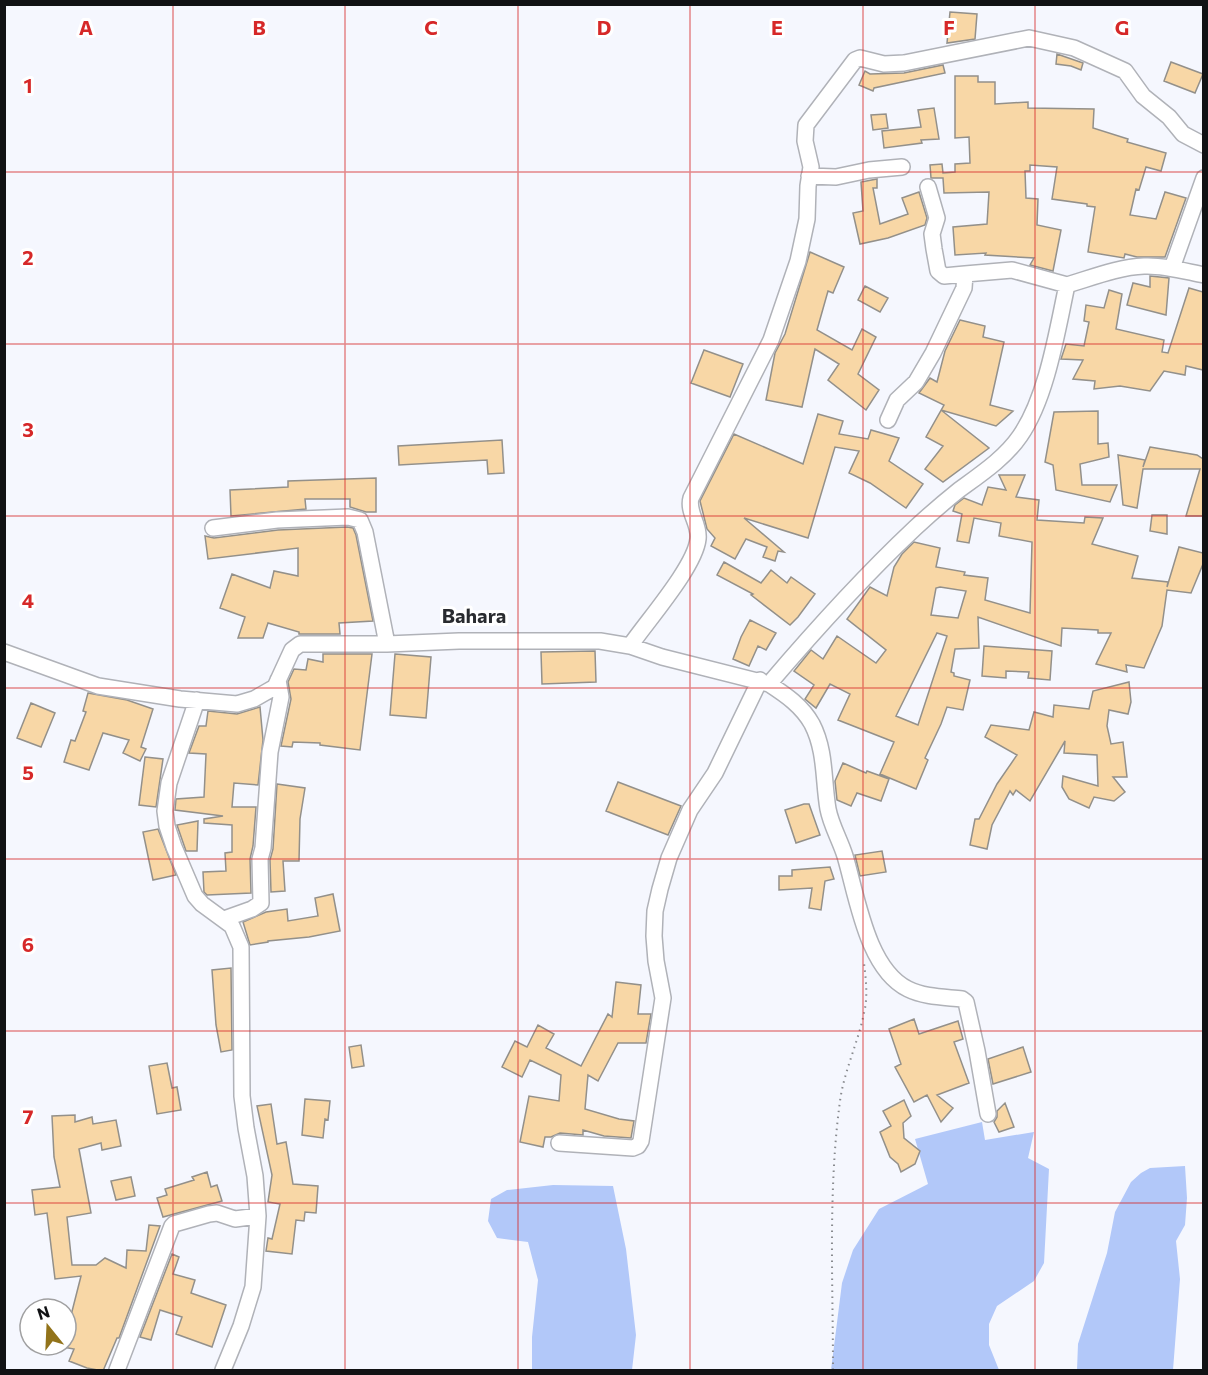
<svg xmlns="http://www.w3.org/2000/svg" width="1208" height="1375" font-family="Commissioner,sans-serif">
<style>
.forest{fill:#b2c8f9}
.building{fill:#f8d7a6;stroke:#93908a;stroke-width:1.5;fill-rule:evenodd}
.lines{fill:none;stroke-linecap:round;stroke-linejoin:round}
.minor-casing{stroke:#b0b2b8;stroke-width:18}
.path{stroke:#888a8e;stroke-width:2;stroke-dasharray:1.5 4.5;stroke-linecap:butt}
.minor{stroke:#fff;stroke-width:15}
.grid{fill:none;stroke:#d62828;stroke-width:1.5;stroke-opacity:0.55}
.labels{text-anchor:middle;stroke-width:6;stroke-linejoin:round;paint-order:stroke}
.quarter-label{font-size:20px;font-weight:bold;fill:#292b2f;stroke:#fff}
.grid-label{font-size:20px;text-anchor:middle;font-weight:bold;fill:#d62828;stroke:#fff;stroke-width:6;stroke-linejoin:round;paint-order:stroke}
</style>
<rect width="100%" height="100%" fill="#f5f7fe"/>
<path class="forest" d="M982 1122 985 1140 1034 1132 1028 1158 1049 1169 1044 1263 1034 1281 997 1306 989 1324V1345L999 1370H831L842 1283 853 1250 879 1209 928 1184 915 1139Z
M1185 1166 1187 1198 1185 1225 1176 1241 1180 1279 1173 1370H1077L1078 1344 1107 1253 1115 1212 1131 1182 1141 1173 1150 1168Z
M553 1185 613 1186 626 1249 636 1335 632 1370H532V1337L538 1280 528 1242 497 1238 488 1221 491 1199 507 1190Z"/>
<path class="building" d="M950 12 977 14 975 39 947 43Z
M1057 54 1083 63 1081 70 1071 66 1056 64Z
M1171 62 1203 74 1195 93 1164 81Z
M943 65 945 73 874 88 873 91 859 85 865 71 870 74 904 73Z
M955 76H978V82H995V104L1028 102V108L1094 109 1093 128 1128 139 1127 142 1166 153 1161 171 1146 167 1139 190 1136 189 1130 215 1156 219 1165 192 1186 198 1165 257H1137L1125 254 1124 258 1088 252 1095 207 1087 206V204L1052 199 1057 167 1030 165V171H1025L1026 198 1038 199 1037 225 1061 230 1053 271 1030 265 1034 258 985 255 986 253 955 255 953 227 987 224 989 192 944 193 943 178H931L930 165 942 164 943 173 955 172V164L970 163 969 137 955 138Z
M934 108 939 139 921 140 922 143 884 148 882 131 921 127 918 110Z
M886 114 888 128 873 130 871 115Z
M877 179V188H873L880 224 908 214 902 198 919 192 927 218 925 225 888 238 860 244 853 213 863 211 861 182Z
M810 252 844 267 833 293 828 291 817 330 852 350 862 329 876 337 858 374 879 390 866 410 828 380 839 364 815 349 802 407 766 400 775 353 785 334Z
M1150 276 1169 278 1166 315 1127 305 1133 283 1150 287Z
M865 286 888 298 880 312 858 300Z
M1189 288 1203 292V370L1186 366 1185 375 1164 371 1150 391 1120 386 1094 389 1095 381 1073 379 1083 360 1061 359 1066 344 1084 346 1089 322 1084 321 1086 305 1104 308 1109 290 1122 294 1116 329 1164 340 1162 352 1168 353Z
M960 320 985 326 983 337 1004 342 990 405 1013 411 996 426 941 410 989 448 943 482 925 469 943 446 926 437 944 405 919 393 930 378 937 382 945 351Z
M704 350 743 364 730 397 691 383Z
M1098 411V444L1108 443 1109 457 1080 464 1082 485H1117L1110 502 1056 490 1053 465 1045 462 1054 412Z
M818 414 843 421 839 434 868 439 871 430 899 438 889 461 923 484 906 508 870 483 849 473 859 451 835 447 808 538 744 518 784 552 778 551 775 561 763 557 767 547 746 539 735 559 711 546 715 538 707 529 700 501 734 434 803 464Z
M502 440 504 473 488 474 487 460 399 465 398 446Z
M1150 447 1197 455 1203 459V516H1186L1200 469H1143L1137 508 1123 505 1118 455 1145 460 1143 467Z
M999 475H1025L1016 497 1039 500 1037 520 1084 523 1085 517 1103 518 1092 544 1138 556 1132 578 1168 582 1167 587 1179 547 1203 553V564L1191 593 1167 590 1162 626 1144 668 1126 665 1127 672 1096 664 1111 633H1098V630L1062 628 1061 646 978 617 979 648 955 649 951 672 954 673V676L970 680 963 710 947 707 941 724 925 758 928 760 916 789 880 774 894 742 838 720 850 694 830 684 816 708 805 699 814 685 794 671 811 650 823 659 837 636 876 663 886 650 847 619 870 587 887 596 894 567 902 554 914 542 940 548 936 567 965 572 964 575 988 578 985 600 1030 613 1032 542 999 536 1001 523 974 518 969 543 957 541 962 514 953 511 955 505 964 498 982 505 988 487 1006 490ZM940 587 966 591 958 618 931 615 936 588ZM937 633 947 636 918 725 896 716Z
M376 478V512H366L350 507V499H305L306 509 231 516 230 490 288 487V481Z
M1152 515H1167V534L1150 531Z
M347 527 353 528 356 535 373 621 339 623 340 634H299V632L268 623 263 638H238L245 617 220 608 232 574 270 588 274 571 298 576V548L208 559 205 536 214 538 278 530Z
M724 562 761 583 771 570 787 583 791 577 815 594 798 617 790 625 751 595 753 594 717 575Z
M750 620 776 633 766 650 758 646 749 666 733 659 741 637Z
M984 646 1052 651 1050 680 1028 678 1029 672 1006 671V678L982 676Z
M595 651 596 682 542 684 541 652Z
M323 654H372L360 750 320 745V743L293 742 292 747 281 746 291 699 288 682 294 669 306 670 308 659 323 662Z
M395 654 431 657 426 718 390 715Z
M1129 682 1131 702 1128 714 1109 710 1107 726 1111 744 1123 742 1127 777H1113L1125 792 1114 801 1094 797 1089 808 1069 799 1062 787 1063 776 1098 786 1097 755 1064 753 1065 741 1030 801 1016 790 1013 795 1010 791 992 825 987 849 970 845 975 819H979L997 784 1017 755 985 737 991 725 1029 730 1034 712 1053 717 1054 705 1089 709 1093 691Z
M88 693 127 700 153 709 141 747 146 749 140 761 123 753 129 740 103 733 89 770 64 762 71 740 75 741 86 712 83 711Z
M31 703 55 713 41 747 17 738Z
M260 707 263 740 258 785 234 783 232 807H256L253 846 250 859 251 893 207 895 204 892 203 872 226 871 225 853 232 852V825L204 823V819L223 816 175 810 176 799 204 797 206 754 189 753 199 726H206L208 711 237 714Z
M145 757 163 759 156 807 139 805Z
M843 763 866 773 867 771 889 779 881 801 857 793 851 806 837 800 835 781Z
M618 782 681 806 668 835 606 811Z
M277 784 305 788 300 819 299 861H283L285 891 271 892 270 860 273 849Z
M804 804H809L820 835 796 843 785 810Z
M198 821 197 851H186L177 825Z
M158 829 176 875 153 880 143 832Z
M882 851 886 872 860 876 855 855Z
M830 867 834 879 825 881 821 910 809 908 812 888 779 890V876H792V870Z
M333 894 340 931 309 937 268 941V942L250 945 243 922 266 912 287 909 288 921 318 916 315 898Z
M231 968 232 1050 221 1052 216 1025 212 970Z
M616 982 641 985 638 1014H651L646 1043H618L598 1081 588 1075 585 1109 619 1119 634 1121 631 1138 604 1136 583 1130V1135L560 1133 551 1137H545L543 1147 520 1142 529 1096 559 1101 561 1075 530 1060 522 1077 502 1067 515 1041 527 1047 538 1025 554 1034 546 1048 581 1066 608 1014 612 1017Z
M914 1019 919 1034 958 1021 963 1039 954 1042 969 1083 937 1095 953 1108 941 1122 927 1095 914 1102 895 1067 901 1064 889 1029Z
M361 1045 364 1066 352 1068 349 1047Z
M1023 1047 1031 1072 993 1084 988 1059Z
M167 1063 172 1088 177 1087 181 1110 157 1114 149 1066Z
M305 1099 330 1101 328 1120 325 1119 323 1138 302 1135Z
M904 1100 911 1116 903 1123 904 1138 920 1151 915 1164 901 1172 898 1164 890 1157 880 1132 891 1126 883 1111Z
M1005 1103 1014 1127 999 1132 994 1122 997 1117V1111Z
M271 1104 277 1144 286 1142 293 1184 318 1186 316 1213 305 1212 304 1221 296 1220 292 1254 266 1251 268 1238 272 1239 280 1204 268 1202 272 1175 257 1106Z
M75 1115V1122L92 1117 93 1124 116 1120 121 1146 102 1150 101 1143 79 1149 91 1213 67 1217 72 1265H96L105 1258 126 1268 127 1250 146 1251 149 1225 160 1226 119 1338H117L103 1371 87 1368 69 1361 74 1349 63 1347 66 1345V1335L81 1276 55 1279 47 1213 35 1215 32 1190 60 1187 54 1157 52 1116Z
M207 1172 211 1187 217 1185 222 1201 163 1217 157 1198 167 1195 165 1189 194 1180 192 1177Z
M131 1177 135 1196 116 1200 111 1181Z
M172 1254 179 1257 173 1274 195 1280 191 1293 226 1305 212 1347 176 1334 182 1317 160 1310 151 1340 140 1337Z"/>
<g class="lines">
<g class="minor-casing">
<path id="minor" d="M809 176 836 177 869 170 902 167
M928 187 937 218 932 234 934 249 938 271 944 276 965 274
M1172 268 1204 178
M888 420 897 400 916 382 933 353 964 288 965 274 1012 270 1067 285
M213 528 277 520 348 517 360 520 365 532 387 644
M630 646C647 621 695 567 698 539 700 524 687 512 691 498L771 340 798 261 807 219 808 186 811 167 805 141 806 125 855 60 860 58 884 64 904 63 1029 38 1074 48 1125 71 1143 96 1169 117 1183 134 1204 145
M4 652 98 686 180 699 237 704 254 699 275 687 292 650 300 644H387L459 641H600L630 646 662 657 769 684C815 630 863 577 915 528 929 515 944 502 959 490 981 474 1005 458 1020 436 1047 397 1057 331 1067 285 1091 278 1118 267 1144 266 1163 265 1184 271 1204 275
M769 684C786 695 802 706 812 724 826 751 823 780 828 809 831 825 840 840 845 856 857 896 867 969 908 989 924 997 944 997 962 999L966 1002 977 1051 988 1114
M197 700 169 783 165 811 167 826 174 847 195 896 202 904 232 926 241 947 242 1096 246 1128 255 1176 258 1216 253 1287 241 1326 223 1370
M224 919 252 909 261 903 260 859 263 848 270 752 281 697 278 680
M559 1143 633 1148 638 1146 641 1141 663 998 656 961 654 936 655 911 660 889 669 858 690 810 715 773 760 680
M117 1370 172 1226 174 1224 209 1214 217 1213 235 1219 258 1216"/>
</g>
<path class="path" d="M833 1370C833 1281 828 1190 840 1101 844 1071 858 1043 864 1013 868 997 866 980 864 963"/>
<use href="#minor" class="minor"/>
</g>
<path class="grid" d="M173 4V1370M345 4V1370M518 4V1370M690 4V1370M863 4V1370M1035 4V1370M4 172H1204M4 344H1204M4 516H1204M4 688H1204M4 859H1204M4 1031H1204M4 1203H1204"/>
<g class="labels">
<g class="quarter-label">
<text x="474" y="623">Bahara</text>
</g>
</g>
<g class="grid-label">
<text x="86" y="35">A</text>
<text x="259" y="35">B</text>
<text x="431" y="35">C</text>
<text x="604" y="35">D</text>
<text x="777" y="35">E</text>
<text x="949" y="35">F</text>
<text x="1122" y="35">G</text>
<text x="28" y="93">1</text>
<text x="28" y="265">2</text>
<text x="28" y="437">3</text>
<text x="28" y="608">4</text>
<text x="28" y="780">5</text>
<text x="28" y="952">6</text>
<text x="28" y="1124">7</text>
</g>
<rect width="1208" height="1375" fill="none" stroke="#111214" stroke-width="12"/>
<g transform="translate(48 1327) rotate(342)"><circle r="28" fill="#ffffff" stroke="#a0a0a1" stroke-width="1.5"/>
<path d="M0-4.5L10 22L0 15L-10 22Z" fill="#92731a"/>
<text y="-9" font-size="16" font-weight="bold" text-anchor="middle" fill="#111214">N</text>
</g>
</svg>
